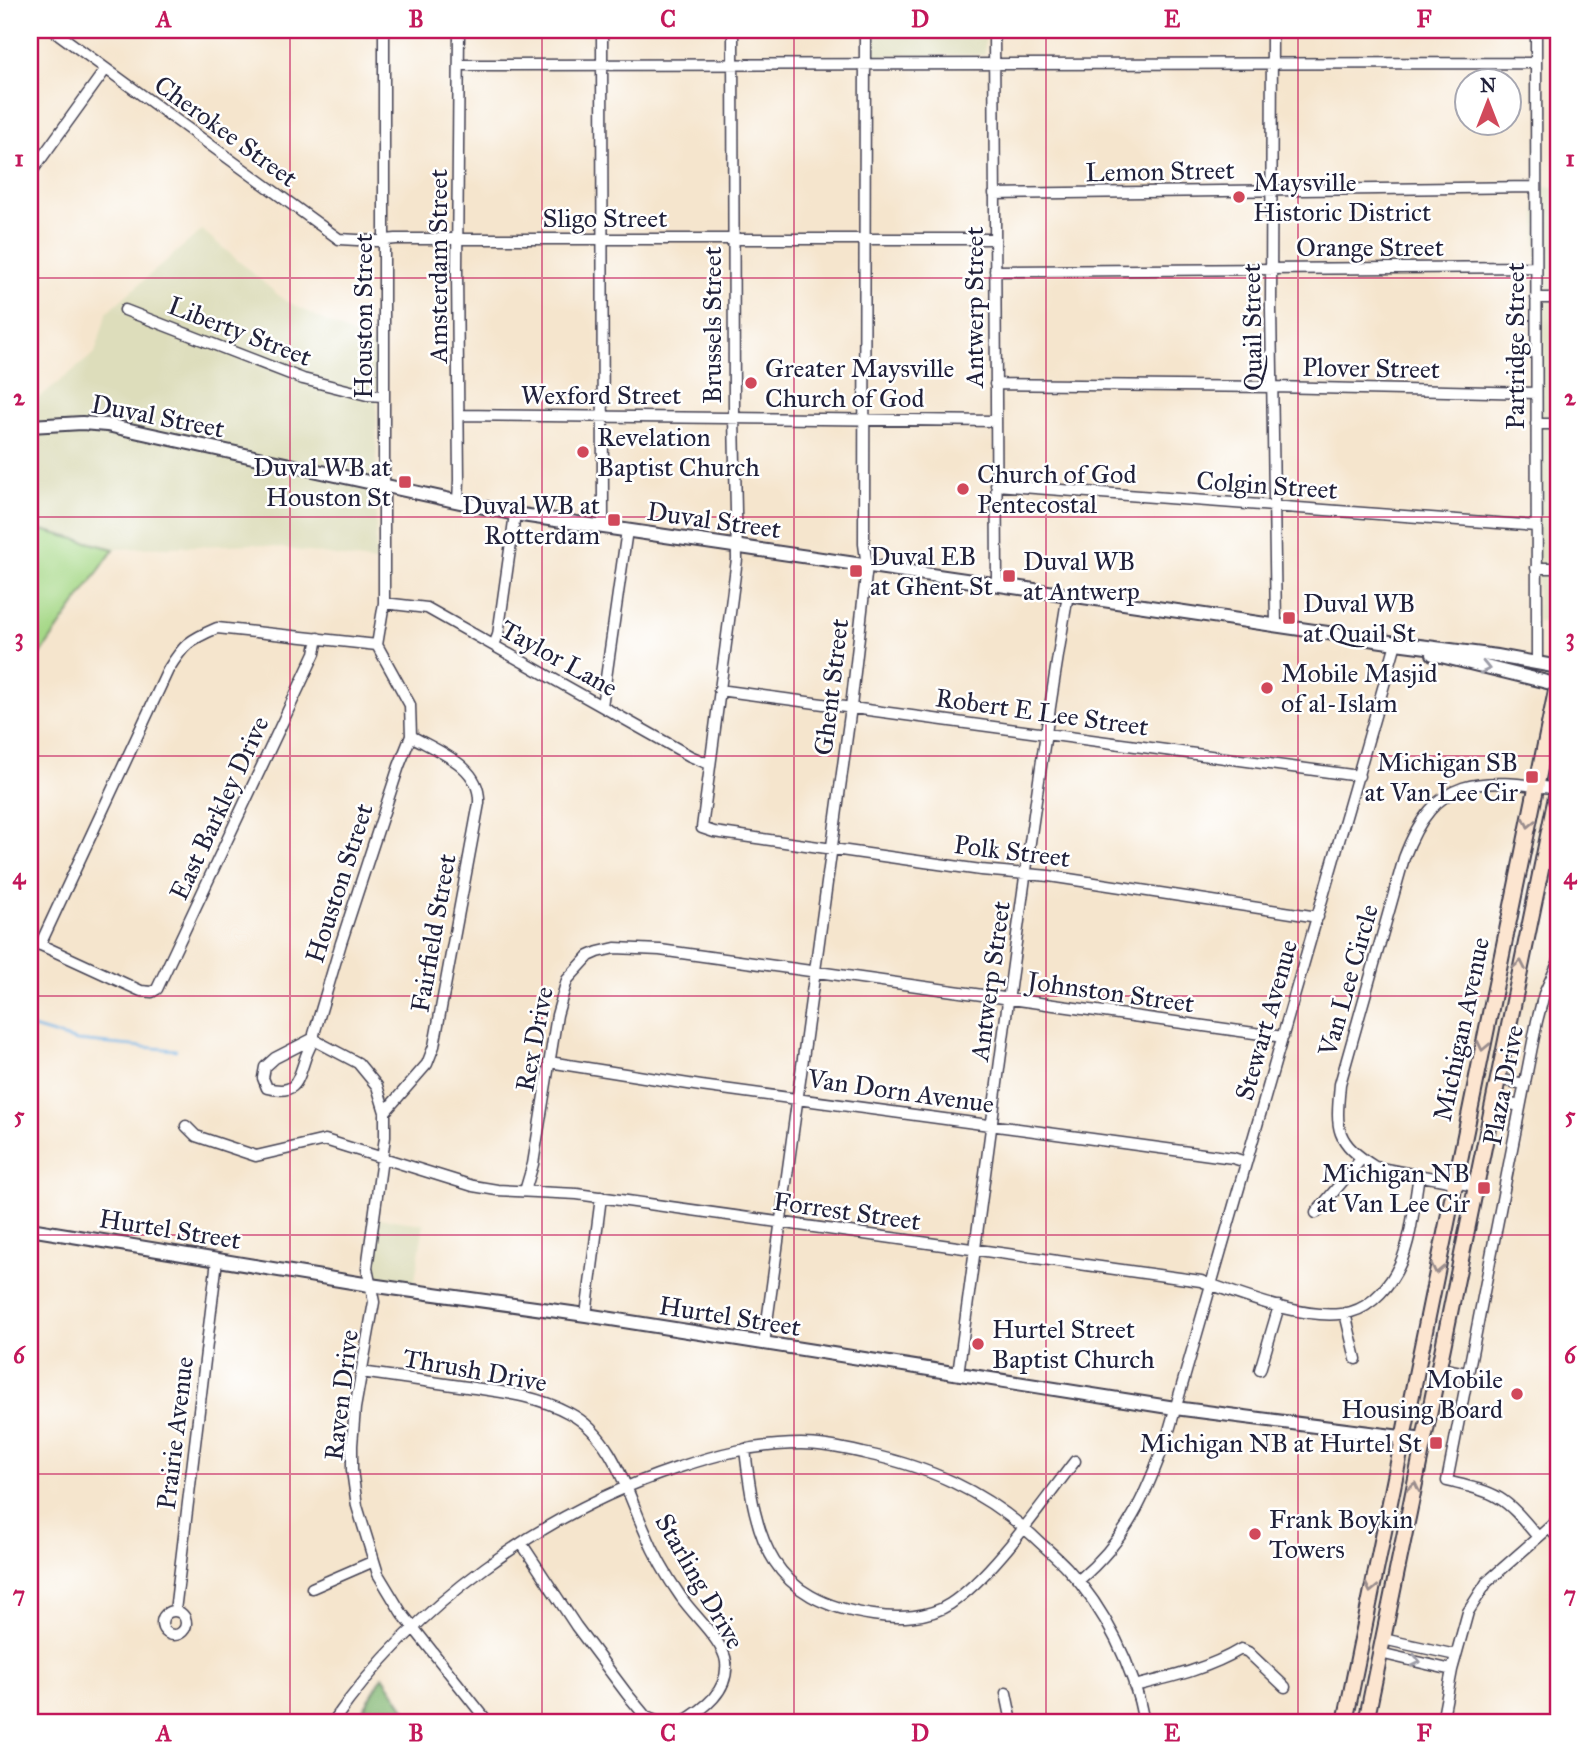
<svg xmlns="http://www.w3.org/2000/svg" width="1589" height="1752" font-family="'IM FELL Great Primer',serif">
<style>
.built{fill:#ddb}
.green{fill:#a6d887;stroke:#647d61;stroke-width:2}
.forest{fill:#84b874;stroke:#536d58;stroke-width:2}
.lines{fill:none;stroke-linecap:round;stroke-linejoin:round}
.stream{stroke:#6eb0e3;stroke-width:2.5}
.minor-casing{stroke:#423f51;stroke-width:13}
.tertiary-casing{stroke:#423f51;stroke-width:16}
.secondary-casing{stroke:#423f51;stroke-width:18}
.minor{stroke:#fff;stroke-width:10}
.tertiary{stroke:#fff;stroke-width:12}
.secondary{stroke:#fce5d0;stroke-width:14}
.oneway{stroke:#9c9ca7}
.oneway2{stroke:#9a8d8d}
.grid{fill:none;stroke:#c2185b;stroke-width:2;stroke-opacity:0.55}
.poi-dot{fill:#d1495b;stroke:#fff;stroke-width:2.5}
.labels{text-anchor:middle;stroke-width:5;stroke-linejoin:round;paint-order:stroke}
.street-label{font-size:26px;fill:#22223b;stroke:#fff}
.poi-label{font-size:26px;fill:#22223b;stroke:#fff;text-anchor:start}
.neatline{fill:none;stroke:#c2185b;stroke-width:2.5}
.grid-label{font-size:23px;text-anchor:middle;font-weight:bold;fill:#c2185b}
</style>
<rect width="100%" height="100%" fill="#fff"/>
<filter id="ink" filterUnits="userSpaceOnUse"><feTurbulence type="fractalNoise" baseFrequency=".0143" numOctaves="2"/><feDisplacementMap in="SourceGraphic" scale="14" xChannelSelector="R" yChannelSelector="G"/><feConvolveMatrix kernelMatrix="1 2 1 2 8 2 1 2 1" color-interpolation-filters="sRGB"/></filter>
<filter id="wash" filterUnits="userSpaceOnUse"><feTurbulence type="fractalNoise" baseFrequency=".00686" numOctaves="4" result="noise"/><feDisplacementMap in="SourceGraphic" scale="28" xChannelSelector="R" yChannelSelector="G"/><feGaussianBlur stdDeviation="1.57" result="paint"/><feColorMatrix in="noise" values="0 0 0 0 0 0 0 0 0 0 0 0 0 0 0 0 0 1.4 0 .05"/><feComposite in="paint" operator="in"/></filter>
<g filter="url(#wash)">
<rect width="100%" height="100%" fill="#f5e5cd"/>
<path class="built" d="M873 30H985V55H873Z
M1536 187H1559V622H1537Z
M202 230 284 300 381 349 377 405 376 562 254 544 114 549 30 527V405L95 353 107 312Z
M378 1218 424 1224 414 1286 372 1278Z"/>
<path class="green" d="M30 527 114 549 30 669Z"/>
<path class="forest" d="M383 1676 414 1722H356Z"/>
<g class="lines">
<path class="stream" d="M30 1027 77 1041 176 1050"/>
</g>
</g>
<g filter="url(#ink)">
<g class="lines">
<g class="minor-casing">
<path id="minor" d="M53 30 339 239 375 241 396 239H995
M602 30 603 527
M733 30 734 417 737 559 702 828 714 832 981 870 1049 876 1318 917
M994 30 997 584
M1272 30 1271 309 1276 624
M1536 30 1537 663
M459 65 1536 63
M30 174 105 70
M994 194 1536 187
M995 271 1536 267
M1536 298H1559
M125 310 303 379 367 395 383 396
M995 384 1273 387 1536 393
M459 415 996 421
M1536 424H1559
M996 485 1536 526
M458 502 459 480 457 270 459 30
M1536 568H1559
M384 603 427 608 690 756 709 764
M377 645 410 705 411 736 399 766 341 943 314 1034V1038L318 1042 358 1063 377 1086 385 1112V1137L367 1268 374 1302 355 1408 352 1445V1470L357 1506 378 1574 401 1612 488 1722
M377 645 384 603V30
M494 645 498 635 515 514
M719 690 1359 776
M602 706 627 530
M30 940 141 991 152 992 157 989 315 653 318 638
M40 945 168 670C184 644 189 640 217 628L377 645
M314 1038C311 1045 307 1052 305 1059 297 1083 296 1095 267 1088L263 1078 265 1067 275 1058Z
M549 1062 701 1086 1233 1158 1246 1162
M1497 1079 1525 1084
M1493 1100 1520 1106
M385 1112 427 1064 434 1046 479 803C481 766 439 752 411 736
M186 1126 196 1136 256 1156 325 1140 473 1186 497 1190 577 1194 1201 1281C1241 1295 1310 1323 1351 1312 1373 1306 1391 1284 1400 1264 1412 1238 1414 1204 1419 1175
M1475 1186 1375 1167C1334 1141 1336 1129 1340 1084L1404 858C1435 774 1479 778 1558 789
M525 1191 533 1164 557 1015 567 980 589 956 598 952 615 948 660 950 1283 1037
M1316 1213 1362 1158
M1345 1313 1356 1359
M586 1315 601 1197
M764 1344 851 707 867 566 864 544 865 30
M1439 1368 1467 1373
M1260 1370 1279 1306
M361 1372C396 1377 431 1382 467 1387 502 1392 538 1396 569 1413 613 1436 626 1490 645 1532 654 1554 667 1577 681 1597 693 1615 724 1642 726 1662 729 1691 704 1709 682 1722
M958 1374C994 1114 1025 853 1068 594
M745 1449C755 1540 770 1601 873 1615 897 1619 929 1618 950 1604 993 1576 1043 1502 1075 1461
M1549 1528 1559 1539
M1538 1537C1503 1495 1500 1494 1447 1481L1537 1021 1544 994 1559 961
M522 1544 576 1626 627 1694 646 1717 659 1722
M1078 1581C1128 1539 1146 1495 1168 1434L1396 643
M312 1588 374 1561
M162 1623a12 12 0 1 1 24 0a12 12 0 1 1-24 0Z
M175 1611 217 1260
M1383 1639 1456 1655
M1380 1653 1452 1670
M1134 1686C1171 1677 1208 1669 1241 1649L1248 1652 1285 1687
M1006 1693 1012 1722
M333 1722C415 1604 542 1513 677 1468 718 1454 756 1444 801 1444 822 1444 842 1448 863 1453 929 1467 982 1490 1032 1535 1043 1546 1056 1556 1067 1568 1105 1609 1134 1667 1144 1722
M1442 1722 1452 1670 1468 1612 1487 1582 1559 1519"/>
</g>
<g class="tertiary-casing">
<path id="tertiary" d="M30 426 82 423 107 425 515 514 1396 643 1497 656 1559 667
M1433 654 1559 685
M30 1229 370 1285 586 1315 1175 1408 1424 1440"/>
</g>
<g class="secondary-casing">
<path id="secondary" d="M1345 1722 1559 676
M1366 1722 1559 782"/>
</g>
<use href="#minor" class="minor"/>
<use href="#tertiary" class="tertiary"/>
<use href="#secondary" class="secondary"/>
</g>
<defs><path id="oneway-chevron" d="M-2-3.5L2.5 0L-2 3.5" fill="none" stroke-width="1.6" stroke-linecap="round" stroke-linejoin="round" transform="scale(1.75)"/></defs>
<g class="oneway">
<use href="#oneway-chevron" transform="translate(1485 668) rotate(13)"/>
<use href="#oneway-chevron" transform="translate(1416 1661) rotate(12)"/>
</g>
<g class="oneway2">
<use href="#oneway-chevron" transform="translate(1529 823) rotate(102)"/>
<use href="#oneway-chevron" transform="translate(1520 965) rotate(-79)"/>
<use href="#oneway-chevron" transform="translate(1483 1046) rotate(102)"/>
<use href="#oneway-chevron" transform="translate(1437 1269) rotate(102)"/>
<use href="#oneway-chevron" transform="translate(1414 1487) rotate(-78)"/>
<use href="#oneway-chevron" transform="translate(1371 1588) rotate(102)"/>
</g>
</g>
<path class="grid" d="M290 30V1722M542 30V1722M794 30V1722M1046 30V1722M1298 30V1722M30 278H1559M30 517H1559M30 756H1559M30 996H1559M30 1235H1559M30 1474H1559"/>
<g class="poi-dot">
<circle cx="1239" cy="197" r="7"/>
<circle cx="751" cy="383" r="7"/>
<circle cx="583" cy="452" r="7"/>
<rect x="398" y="475" width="14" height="14" rx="3.5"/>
<circle cx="963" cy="489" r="7"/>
<rect x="607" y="513" width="14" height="14" rx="3.5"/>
<rect x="849" y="564" width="14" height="14" rx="3.5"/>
<rect x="1002" y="569" width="14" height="14" rx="3.5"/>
<rect x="1282" y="611" width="14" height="14" rx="3.5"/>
<circle cx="1267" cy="688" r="7"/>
<rect x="1525" y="770" width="14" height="14" rx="3.5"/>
<rect x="1477" y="1181" width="14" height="14" rx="3.5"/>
<circle cx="978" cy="1344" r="7"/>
<circle cx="1517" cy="1394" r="7"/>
<rect x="1429" y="1436" width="14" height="14" rx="3.5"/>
<circle cx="1255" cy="1534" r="7"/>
</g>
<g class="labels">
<g class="street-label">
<text transform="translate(226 131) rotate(36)" y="9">Cherokee Street</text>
<text transform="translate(1160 171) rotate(-1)" y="9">Lemon Street</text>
<text x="605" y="227">Sligo Street</text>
<text x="1370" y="256">Orange Street</text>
<text transform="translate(438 266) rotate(-90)" y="9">Amsterdam Street</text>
<text transform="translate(974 307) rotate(-90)" y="9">Antwerp Street</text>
<text transform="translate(363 316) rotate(-90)" y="9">Houston Street</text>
<text transform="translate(712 325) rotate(-90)" y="9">Brussels Street</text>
<text transform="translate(1252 327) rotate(-91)" y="9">Quail Street</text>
<text transform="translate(240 331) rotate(21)" y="9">Liberty Street</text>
<text transform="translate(1515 346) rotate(-90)" y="9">Partridge Street</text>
<text transform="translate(1371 368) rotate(1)" y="9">Plover Street</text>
<text x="601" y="404">Wexford Street</text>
<text transform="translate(158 416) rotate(11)" y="9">Duval Street</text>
<text transform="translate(1267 485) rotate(4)" y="9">Colgin Street</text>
<text transform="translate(714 520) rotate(8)" y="9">Duval Street</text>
<text transform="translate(559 658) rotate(29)" y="9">Taylor Lane</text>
<text transform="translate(831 687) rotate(-83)" y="9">Ghent Street</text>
<text transform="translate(1042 712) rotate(8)" y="9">Robert E Lee Street</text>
<text transform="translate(219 808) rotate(-65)" y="9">East Barkley Drive</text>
<text transform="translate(1012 851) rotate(7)" y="9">Polk Street</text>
<text transform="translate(339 883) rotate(-72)" y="9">Houston Street</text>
<text transform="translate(433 933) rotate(-80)" y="9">Fairfield Street</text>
<text transform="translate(1348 980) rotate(-74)" y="9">Van Lee Circle</text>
<text transform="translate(990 981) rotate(-82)" y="9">Antwerp Street</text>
<text transform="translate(1111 992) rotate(8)" y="9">Johnston Street</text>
<text transform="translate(1266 1020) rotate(-74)" y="9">Stewart Avenue</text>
<text transform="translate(1461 1029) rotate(-78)" y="9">Michigan Avenue</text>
<text transform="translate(534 1039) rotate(-79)" y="9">Rex Drive</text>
<text transform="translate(1503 1085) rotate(-79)" y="9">Plaza Drive</text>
<text transform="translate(901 1091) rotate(8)" y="9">Van Dorn Avenue</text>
<text transform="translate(847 1211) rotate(8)" y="9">Forrest Street</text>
<text transform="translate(170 1229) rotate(9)" y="9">Hurtel Street</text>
<text transform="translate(730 1316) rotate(9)" y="9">Hurtel Street</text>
<text transform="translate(475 1370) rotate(10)" y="9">Thrush Drive</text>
<text transform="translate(341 1395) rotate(-83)" y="9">Raven Drive</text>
<text transform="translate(175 1433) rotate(-83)" y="9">Prairie Avenue</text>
<text transform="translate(700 1581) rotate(60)" y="9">Starling Drive</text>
</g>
<g class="poi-label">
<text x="1253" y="191">Maysville<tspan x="1253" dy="30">Historic District</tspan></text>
<text x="765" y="377">Greater Maysville<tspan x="765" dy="30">Church of God</tspan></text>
<text x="597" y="446">Revelation<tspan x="597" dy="30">Baptist Church</tspan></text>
<text x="391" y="476" text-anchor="end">Duval WB at<tspan x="391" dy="30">Houston St</tspan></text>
<text x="977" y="483">Church of God<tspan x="977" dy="30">Pentecostal</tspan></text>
<text x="600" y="514" text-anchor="end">Duval WB at<tspan x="600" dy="30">Rotterdam</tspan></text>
<text x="870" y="565">Duval EB<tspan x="870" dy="30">at Ghent St</tspan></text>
<text x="1023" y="570">Duval WB<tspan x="1023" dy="30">at Antwerp</tspan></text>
<text x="1303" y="612">Duval WB<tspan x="1303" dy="30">at Quail St</tspan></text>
<text x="1281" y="682">Mobile Masjid<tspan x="1281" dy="30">of al-Islam</tspan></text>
<text x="1518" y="771" text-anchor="end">Michigan SB<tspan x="1518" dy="30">at Van Lee Cir</tspan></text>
<text x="1470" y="1182" text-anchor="end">Michigan NB<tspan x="1470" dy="30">at Van Lee Cir</tspan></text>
<text x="992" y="1338">Hurtel Street<tspan x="992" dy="30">Baptist Church</tspan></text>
<text x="1503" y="1388" text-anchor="end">Mobile<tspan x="1503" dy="30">Housing Board</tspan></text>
<text x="1422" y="1452" text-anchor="end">Michigan NB at Hurtel St</text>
<text x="1269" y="1528">Frank Boykin<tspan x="1269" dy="30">Towers</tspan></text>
</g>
</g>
<rect width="1589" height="1752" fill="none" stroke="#fff" stroke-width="77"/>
<g transform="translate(1488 102)"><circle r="33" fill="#ffffff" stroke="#a7a7b1" stroke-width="2"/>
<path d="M0-5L12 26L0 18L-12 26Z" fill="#d1495b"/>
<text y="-10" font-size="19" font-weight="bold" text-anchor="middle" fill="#22223b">N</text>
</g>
<rect x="38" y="38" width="1512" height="1676" class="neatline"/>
<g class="grid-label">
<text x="164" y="27">A</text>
<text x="416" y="27">B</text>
<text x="668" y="27">C</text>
<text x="920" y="27">D</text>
<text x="1172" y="27">E</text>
<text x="1424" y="27">F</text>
<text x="19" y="166">1</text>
<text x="1570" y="166">1</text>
<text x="19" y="405">2</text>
<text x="1570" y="405">2</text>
<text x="19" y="645">3</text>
<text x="1570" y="645">3</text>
<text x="19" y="884">4</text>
<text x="1570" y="884">4</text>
<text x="19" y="1123">5</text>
<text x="1570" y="1123">5</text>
<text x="19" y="1363">6</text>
<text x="1570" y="1363">6</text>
<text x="19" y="1602">7</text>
<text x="1570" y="1602">7</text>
<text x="164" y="1741">A</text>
<text x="416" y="1741">B</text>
<text x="668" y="1741">C</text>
<text x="920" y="1741">D</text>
<text x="1172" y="1741">E</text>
<text x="1424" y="1741">F</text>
</g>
</svg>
